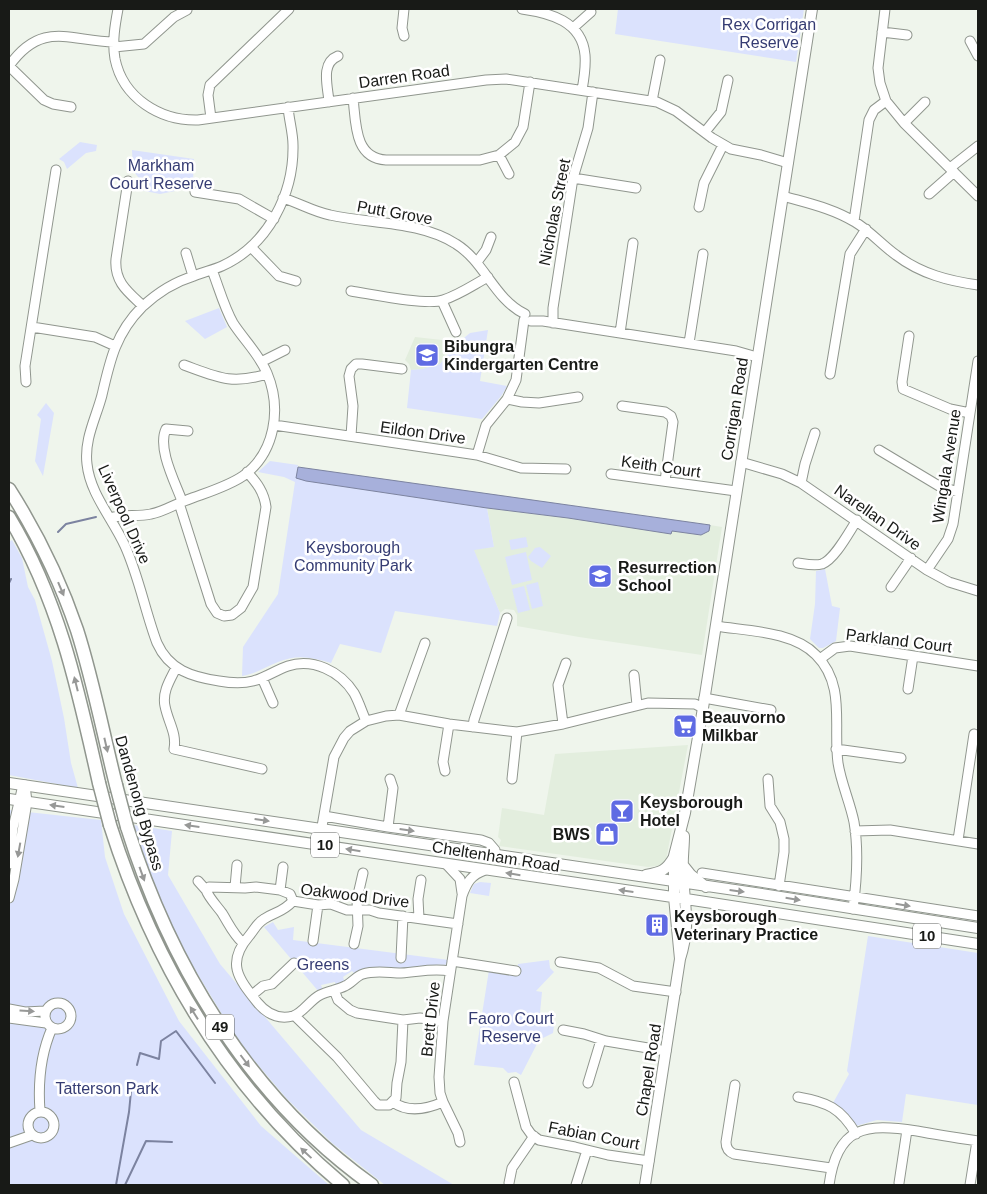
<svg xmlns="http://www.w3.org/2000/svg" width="987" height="1194" font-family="Helvetica,sans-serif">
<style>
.built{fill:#e3eede}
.green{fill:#dbe2fd}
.water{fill:#a7b0db;stroke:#7c83a0}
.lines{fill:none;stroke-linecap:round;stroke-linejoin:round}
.stream{stroke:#7c83a0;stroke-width:2}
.minor-casing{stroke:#90968e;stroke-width:11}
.major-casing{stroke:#90968e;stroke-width:12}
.highway-casing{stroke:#90968e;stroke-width:15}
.minor{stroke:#fff;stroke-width:9}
.major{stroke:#fff;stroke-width:10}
.highway{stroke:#fff;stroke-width:12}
.highway-bridge-casing{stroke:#90968e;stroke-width:15;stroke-linecap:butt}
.highway-bridge{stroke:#fff;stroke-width:12}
.oneway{fill:#979897}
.labels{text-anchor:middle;stroke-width:5;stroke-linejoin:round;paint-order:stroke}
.shield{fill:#fff;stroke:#5d5f5d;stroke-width:1}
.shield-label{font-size:15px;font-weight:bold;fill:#181a17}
.park-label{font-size:16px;fill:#353c73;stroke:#fff}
.street-label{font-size:16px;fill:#181a17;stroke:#fff}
.poi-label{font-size:16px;font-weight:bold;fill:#181a17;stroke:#fff;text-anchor:start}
</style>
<rect width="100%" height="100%" fill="#eff5ec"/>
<path class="built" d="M415 337 442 340 452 349 440 364 422 369 411 370 409 364 405 360Z
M487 508 568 518 671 534 672 531 701 535 709 531 710 525 722 527 702 655 579 637 517 626V615L514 610 505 609 500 613 473 549 494 547Z
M688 745 666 860 663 865 648 867 499 846 501 840 498 837 502 808 544 815 555 754Z"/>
<path class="green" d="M618 9H804L796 62 615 34Z
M80 142 97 145 96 151 86 153 67 169 64 162 59 159Z
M132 150 194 159 193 181 190 182 185 189 160 194 135 189 139 182V178L133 171Z
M219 308 227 327 205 339 185 321Z
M488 330 480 381 507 386 502 395 482 419 407 408 411 370 422 369 440 364 452 349 442 340 447 338 453 341 459 342 470 333Z
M46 403 54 413 43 476 35 461 41 419 37 415Z
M270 461 298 465 297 470 306 481 487 508 494 547 474 550 500 613 497 626 395 611 381 653 340 644 331 663C312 657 296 654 278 662 265 667 256 674 242 676L243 647 278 594 295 482 284 477 258 472Z
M526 537 528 547 511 550 509 540Z
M12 540 22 558 28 587 35 600 52 661 64 718 71 763 78 788 9 775V542Z
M540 547 551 556 542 568 531 561 528 557 535 548Z
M526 552 532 580 512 585 505 557Z
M825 569 832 606 840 608 836 641 823 648H819L810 639 815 604 816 571Z
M538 582 543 606 532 609 526 585Z
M524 586 530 610 518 613 512 589Z
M9 810 101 820 105 857 124 914 179 1021 261 1126 329 1185H9Z
M134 825 172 831 168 875 220 964 361 1130 454 1185H385L332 1143 287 1099 252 1058 231 1029 189 960 154 892Z
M480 882 491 883 489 896 470 893 474 884Z
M273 922 278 930 294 927 293 940 449 960 448 965C434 964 423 967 409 968 390 970 373 969 354 973L352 971 343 977 345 983 336 986 335 982 321 985 323 990 319 992 264 927Z
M868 936 978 953V1105L906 1094 902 1122 877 1120 856 1126 833 1103 849 1074 847 1071Z
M549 960 550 968 554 972 536 991 542 992 540 1013 554 1026 553 1033 539 1040 521 1075 516 1072 508 1073 503 1068 474 1065 489 970 517 973 518 964Z"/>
<path class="water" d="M298 467 710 525 709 531 701 535 672 531 671 534 568 518 487 508 306 481 296 478Z"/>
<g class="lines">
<path class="stream" d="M58 532 66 524 96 517
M9 583 11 579
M137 1065 140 1053 159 1059 161 1041 176 1031 215 1083
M116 1185 129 1112 132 1081
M125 1185 146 1141 172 1142"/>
<g class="minor-casing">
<path id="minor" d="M118 9C115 25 112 42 115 59 123 98 160 121 198 120L486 80 506 79 657 102 676 111 712 138 731 149 761 155 788 163
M404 9 402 28 404 36
M522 9C550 13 582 21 585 55 586 67 584 79 582 90
M885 9 878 68 880 83 886 101 904 123 978 196
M573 28 591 12
M882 32 907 35
M970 41 978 56
M114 47 144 44 174 17 187 10
M353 98C356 123 354 158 386 160H480L499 155 515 142 523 127 530 82
M652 101 660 60
M329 102C328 87 320 63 338 56
M71 107 53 104 44 100 9 66C42 20 69 41 114 42
M288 107C289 120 293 133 293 145 294 194 268 245 222 266 213 270 203 272 194 276 174 282 157 293 142 307 116 333 110 360 102 395 96 418 84 439 87 464 90 494 113 519 125 546 139 577 145 611 157 643 169 670 192 677 219 681 230 683 242 684 253 681 265 678 276 670 288 666 313 658 340 671 354 693 359 702 362 712 366 721
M211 118 208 95 210 85 289 9
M904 123 925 102
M705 132 721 112 728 80
M499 155 509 174
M950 168 978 146
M573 178 636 188
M128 181 116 259C114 282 128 292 143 306
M195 192 239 199 274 219
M929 194 954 172
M783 196C807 203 832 208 855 222 870 231 882 245 896 255 921 274 949 281 978 285
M283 198C299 203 314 212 330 215 370 224 421 221 456 244 485 262 494 299 525 314
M699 207 704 183 723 145
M854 221 869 120 874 110 886 101
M251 247 279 276 296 281
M186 253 193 276
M477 262 486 250 491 237
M351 291C371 294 427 306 443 300 459 295 473 285 488 277
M442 301 456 332
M531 321H543L736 351 757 357
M553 323V308L573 178 588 128 593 92
M32 327 95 337 115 346
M620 333 633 243
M909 336 902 382 903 389 950 409 970 413
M689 343 703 254
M261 362 285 350
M184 365C217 377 231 385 267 374
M830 374 850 254 866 229
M26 382 25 366 56 170
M507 399 522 402 539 403 578 397
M622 406 665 412 671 416 673 422 665 481
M274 425 477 455 521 468 566 469
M351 436 353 406 349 376 351 369 356 364H362L402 369
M879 450 939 486 958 492
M477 455 486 425 507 399 516 380 524 320
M741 462 782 474 801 483 927 570 949 582 978 591
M611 474 736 491
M801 483 805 464 815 433
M182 501C175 482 157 448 166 429L188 431
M179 503 211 604 217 613 224 616 232 615 241 608 253 587 266 507C264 492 257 483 247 472
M110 518C124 514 138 517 151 514 163 512 175 504 187 500 205 493 227 487 243 476 275 453 282 409 267 373 259 354 244 340 233 323 224 307 219 288 212 270
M798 563C805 564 814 566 822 564 835 559 849 532 857 520
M927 570 948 539 953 524 978 361
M891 587 911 558
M716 626C747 631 793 631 816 655 846 685 833 725 838 763 841 783 850 802 854 822 859 851 857 879 853 909
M820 659 835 648 850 646 978 666
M176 668C170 680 162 692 165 706 168 722 177 733 174 749L262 769
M634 675 637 705
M262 678 273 703
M908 689 913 656
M704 698 771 710
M399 715 425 643
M563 724 558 685 566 663
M473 727 474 720 507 618
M836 749 901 758
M445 771 443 762 449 724
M512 779 517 732
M768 779 770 806 780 822 784 839V852L779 886
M324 816 388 827 481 840 489 843 495 850 494 855
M388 827 393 788 390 779
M855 831 890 830 978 844
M958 840 974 734
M319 844 334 757 344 738 350 731 366 721 386 716 399 715 449 724 517 732 563 724 648 703 695 704 703 708
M9 864 13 828 23 785
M446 864 460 879 462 893
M702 873 978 916
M198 881 206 890
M235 887 237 865
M280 890 283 867
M9 898 14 879 27 802 25 785
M419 918 418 899 421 880
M313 941 318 905
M243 943C233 934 229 924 222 913 217 906 209 898 206 890L209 887 245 888 256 887 280 890 290 894 293 901
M354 944 358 926 357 899 363 873
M401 958 403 916
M452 961 516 971
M560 962 599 968 633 986 676 992
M450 971C430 968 420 972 401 973 390 973 375 970 363 974 356 976 352 983 345 986 337 990 328 991 320 995 310 1000 303 1013 293 1016 278 1020 266 1013 257 1002 238 978 226 963 249 936 254 930 257 923 264 919 276 911 282 913 293 901L318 905 331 904 347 910H370L379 913 458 924
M334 990 338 1000 350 1010 357 1013 403 1020 420 1018 443 1021
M252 995 263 986 272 984 294 963
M45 1016a13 13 0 1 1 26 0a13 13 0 1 1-26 0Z
M9 1009 25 1012 45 1011
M295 1016 337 1057 374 1101 378 1105H389L396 1098 397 1083 401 1062 403 1020
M9 1018 46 1023
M563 1030 584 1034 606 1041 666 1051
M514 1082 526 1127 531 1134 539 1140 575 1147 608 1155 649 1161
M588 1083 601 1040
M735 1085 726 1142C726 1148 729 1152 734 1154L831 1168
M798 1097C827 1102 841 1108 856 1134
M393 1102C408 1113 427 1109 443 1102
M40 1111C38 1084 41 1053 52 1028
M28 1125a13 13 0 1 1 26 0a13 13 0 1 1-26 0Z
M460 1142 458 1133 443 1102 440 1093 439 1077 443 1021 462 896C467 882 471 875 485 870
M9 1143 32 1135
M509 1183 512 1168 534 1136
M899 1183 907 1130
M576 1185 587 1150
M829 1185C837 1126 865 1123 917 1131 938 1135 958 1138 978 1141
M970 1185 977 1141"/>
</g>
<g class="major-casing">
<path id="major" d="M9 783 755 893 978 928
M9 799 686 899 978 944
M683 865 691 875 706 887
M646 875C661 872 666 871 674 857
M680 959 674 897V856L685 813 703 708 812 9
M645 1185 680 959C691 925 684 905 683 871 682 860 684 848 684 836"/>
</g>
<g class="highway-casing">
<path id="highway" d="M9 489C37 533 60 580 77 630 93 680 103 733 116 785
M9 517C59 600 78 689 99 783
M110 825C155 967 228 1089 343 1185
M127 827C171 967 251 1099 372 1185"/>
</g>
<use href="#minor" class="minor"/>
<use href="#major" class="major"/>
<use href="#highway" class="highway"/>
<g class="highway-bridge-casing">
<path id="highway-bridge" d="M99 783 110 825
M116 785 127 827"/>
</g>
<use href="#highway-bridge" class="highway-bridge"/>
</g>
<defs><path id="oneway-solid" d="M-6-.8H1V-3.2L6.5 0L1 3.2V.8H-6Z" transform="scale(1.25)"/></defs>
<g class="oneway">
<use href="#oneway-solid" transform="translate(61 589) rotate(67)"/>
<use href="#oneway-solid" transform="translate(76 684) rotate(-104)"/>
<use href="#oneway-solid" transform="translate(106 745) rotate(77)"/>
<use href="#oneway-solid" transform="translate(57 806) rotate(-172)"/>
<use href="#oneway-solid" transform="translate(262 820) rotate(8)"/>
<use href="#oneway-solid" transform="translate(192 826) rotate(-172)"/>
<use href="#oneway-solid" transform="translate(407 830) rotate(8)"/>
<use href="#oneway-solid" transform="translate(19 850) rotate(100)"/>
<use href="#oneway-solid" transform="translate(353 850) rotate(-171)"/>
<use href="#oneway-solid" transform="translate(142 874) rotate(70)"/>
<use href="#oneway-solid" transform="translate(513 874) rotate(-171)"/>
<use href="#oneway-solid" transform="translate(626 891) rotate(-172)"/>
<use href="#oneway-solid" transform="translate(737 891) rotate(7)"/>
<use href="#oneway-solid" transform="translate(793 899) rotate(9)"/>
<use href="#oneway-solid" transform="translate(903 905) rotate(9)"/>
<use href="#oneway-solid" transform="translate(27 1011) rotate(4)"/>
<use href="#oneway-solid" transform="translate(194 1013) rotate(-122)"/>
<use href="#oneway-solid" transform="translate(245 1061) rotate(53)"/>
<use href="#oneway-solid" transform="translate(306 1153) rotate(-137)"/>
</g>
<defs>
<g id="school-square" transform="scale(1.25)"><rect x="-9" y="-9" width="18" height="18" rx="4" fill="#5f6be3" stroke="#fff"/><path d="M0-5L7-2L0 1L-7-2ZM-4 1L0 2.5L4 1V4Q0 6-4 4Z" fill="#fff"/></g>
<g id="supermarket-square" transform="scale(1.25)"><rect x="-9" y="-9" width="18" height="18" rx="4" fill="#5f6be3" stroke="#fff"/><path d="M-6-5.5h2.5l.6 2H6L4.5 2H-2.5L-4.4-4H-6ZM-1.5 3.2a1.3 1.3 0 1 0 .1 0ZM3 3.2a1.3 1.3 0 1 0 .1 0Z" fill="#fff"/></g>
<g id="bar-square" transform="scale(1.25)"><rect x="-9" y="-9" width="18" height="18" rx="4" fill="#5f6be3" stroke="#fff"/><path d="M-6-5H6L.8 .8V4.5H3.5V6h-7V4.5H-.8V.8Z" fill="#fff"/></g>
<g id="shop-square" transform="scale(1.25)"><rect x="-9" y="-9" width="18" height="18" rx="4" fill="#5f6be3" stroke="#fff"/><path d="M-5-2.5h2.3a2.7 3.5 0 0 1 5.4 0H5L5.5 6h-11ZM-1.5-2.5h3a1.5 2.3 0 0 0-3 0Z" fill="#fff"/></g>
<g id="building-square" transform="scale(1.25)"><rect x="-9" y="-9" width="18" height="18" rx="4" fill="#5f6be3" stroke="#fff"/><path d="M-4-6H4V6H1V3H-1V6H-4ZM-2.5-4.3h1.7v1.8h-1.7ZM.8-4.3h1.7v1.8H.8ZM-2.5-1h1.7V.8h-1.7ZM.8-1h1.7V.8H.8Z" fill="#fff"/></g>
</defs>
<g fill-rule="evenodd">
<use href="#school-square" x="427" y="355"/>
<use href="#school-square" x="600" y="576"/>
<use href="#supermarket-square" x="685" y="726"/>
<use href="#bar-square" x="622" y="811"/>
<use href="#shop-square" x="607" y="834"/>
<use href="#building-square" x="657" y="925"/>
</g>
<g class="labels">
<g class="shield">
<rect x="311" y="832.5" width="28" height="25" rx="4"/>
<rect x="913" y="923.5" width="28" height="25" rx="4"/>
<rect x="206" y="1014.5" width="28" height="25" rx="4"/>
</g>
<g class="shield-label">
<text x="325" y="850">10</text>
<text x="927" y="941">10</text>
<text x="220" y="1032">49</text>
</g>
<g class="park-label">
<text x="769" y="30">Rex Corrigan<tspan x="769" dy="18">Reserve</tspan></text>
<text x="161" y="171">Markham<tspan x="161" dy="18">Court Reserve</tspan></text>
<text x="353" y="553">Keysborough<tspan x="353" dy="18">Community Park</tspan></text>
<text x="323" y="970">Greens</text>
<text x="511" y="1024">Faoro Court<tspan x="511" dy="18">Reserve</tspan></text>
<text x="107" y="1094">Tatterson Park</text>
</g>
<g class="street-label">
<text transform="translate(404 76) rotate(-8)" y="6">Darren Road</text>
<text transform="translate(395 212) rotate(10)" y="6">Putt Grove</text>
<text transform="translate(554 212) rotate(-79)" y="6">Nicholas Street</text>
<text transform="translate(734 409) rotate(-81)" y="6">Corrigan Road</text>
<text transform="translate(423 432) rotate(8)" y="6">Eildon Drive</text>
<text transform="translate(661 466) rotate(8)" y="6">Keith Court</text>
<text transform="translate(946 466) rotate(-81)" y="6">Wingala Avenue</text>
<text transform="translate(125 514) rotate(66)" y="6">Liverpool Drive</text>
<text transform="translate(878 517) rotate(35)" y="6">Narellan Drive</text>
<text transform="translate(899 640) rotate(7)" y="6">Parkland Court</text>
<text transform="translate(140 803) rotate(74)" y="6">Dandenong Bypass</text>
<text transform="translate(496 856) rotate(9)" y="6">Cheltenham Road</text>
<text transform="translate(355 895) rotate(7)" y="6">Oakwood Drive</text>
<text transform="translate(430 1019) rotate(-84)" y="6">Brett Drive</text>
<text transform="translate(648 1070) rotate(-81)" y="6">Chapel Road</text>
<text transform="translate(594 1135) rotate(11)" y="6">Fabian Court</text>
</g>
<g class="poi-label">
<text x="444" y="352">Bibungra<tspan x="444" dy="18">Kindergarten Centre</tspan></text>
<text x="618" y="573">Resurrection<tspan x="618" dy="18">School</tspan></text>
<text x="702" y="723">Beauvorno<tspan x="702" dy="18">Milkbar</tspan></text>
<text x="640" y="808">Keysborough<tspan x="640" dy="18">Hotel</tspan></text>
<text x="590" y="840" text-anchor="end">BWS</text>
<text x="674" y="922">Keysborough<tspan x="674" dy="18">Veterinary Practice</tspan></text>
</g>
</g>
<rect width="987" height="1194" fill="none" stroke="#181a17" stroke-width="20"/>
</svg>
